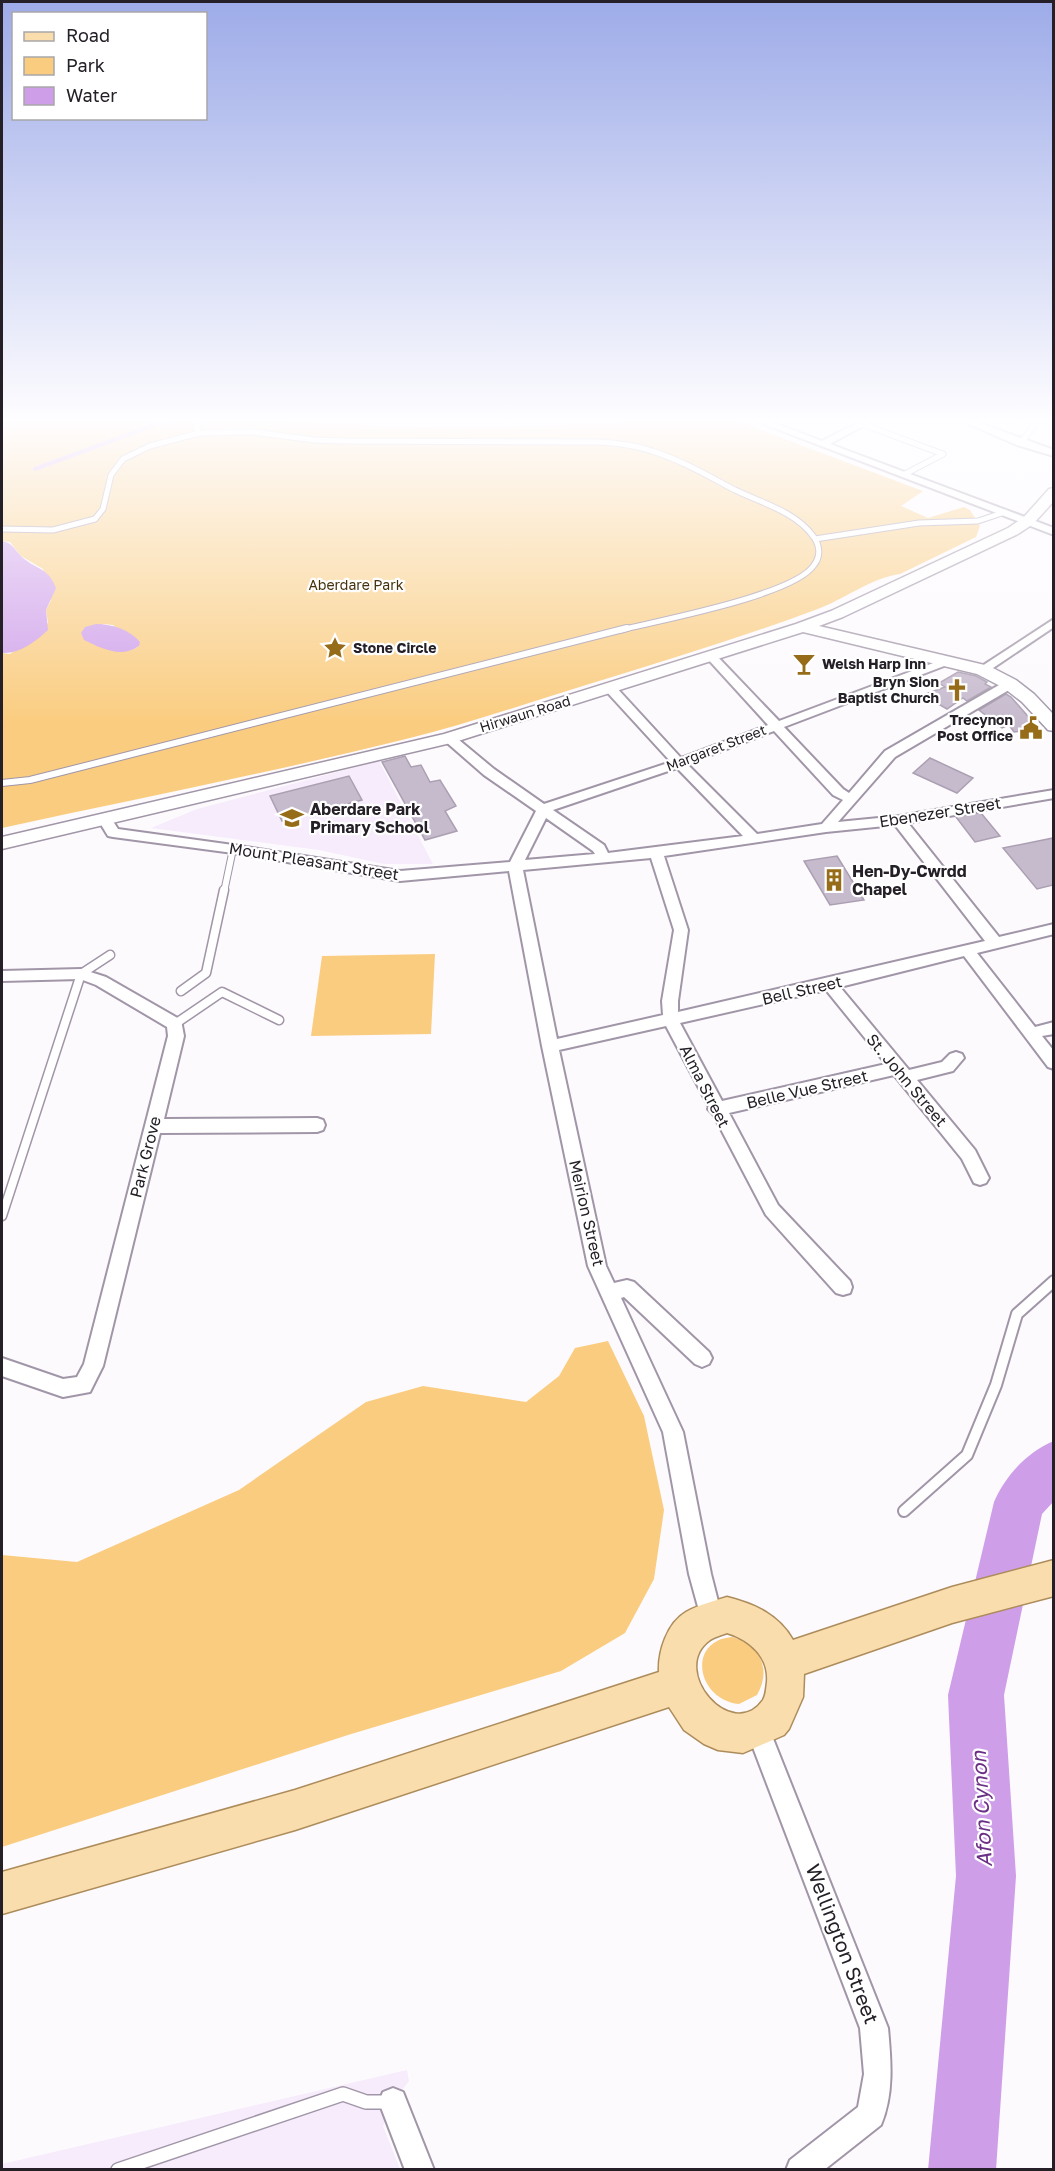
<svg xmlns="http://www.w3.org/2000/svg" width="1055" height="2171" font-family="'Golos Text',sans-serif">
<style>
.built{fill:#f6ecfb}
.green{fill:#facc7f;fill-rule:evenodd}
.water{fill:#ce9ee9}
.lines{fill:none;stroke-linecap:round;stroke-linejoin:round}
.stream{stroke:#ce9ee9;stroke-width:4}
.river{fill:#ce9ee9;fill-rule:evenodd}
.building{fill:#c6bacd;stroke:#aba0b2;stroke-width:1.5}
.lane-far4-casing{stroke:#a196a8;stroke-width:7}
.lane-far3-casing{stroke:#a196a8;stroke-width:8}
.lane-far2-casing{stroke:#a196a8;stroke-width:11}
.lane-far1-casing{stroke:#a196a8;stroke-width:14}
.lane-casing{stroke:#a196a8;stroke-width:16}
.street-casing{stroke:#a196a8;stroke-width:4}
.secondary-casing{stroke:#a196a8;stroke-width:3}
.primary-casing{stroke:#ad8c5b;stroke-width:3}
.lane-far4{stroke:#fff;stroke-width:5}
.lane-far3{stroke:#fff;stroke-width:6}
.lane-far2{stroke:#fff;stroke-width:8}
.lane-far1{stroke:#fff;stroke-width:10}
.lane{stroke:#fff;stroke-width:13}
.street{fill:#fff;fill-rule:evenodd}
.secondary{fill:#fff;fill-rule:evenodd}
.primary{fill:#faddad;fill-rule:evenodd}
.labels{text-anchor:middle;stroke-width:4.5;stroke-linejoin:round;paint-order:stroke}
.far-park-label{font-size:14px;fill:#45310d;stroke:#fff}
.far-poi-label{font-size:14px;font-weight:bold;fill:#252027;stroke:#fff;text-anchor:start}
.far-street-label{font-size:14px;fill:#252027;stroke:#fff}
.poi-label{font-size:16px;font-weight:bold;fill:#252027;stroke:#fff;text-anchor:start}
.street-label{font-size:16px;fill:#252027;stroke:#fff}
.near-street-label{font-size:20px;fill:#252027;stroke:#fff}
.near-water-label{font-size:21px;font-style:italic;fill:#6b3086;stroke:#fff}
</style>
<rect width="100%" height="100%" fill="#fdfafe"/>
<path class="built" d="M379 761 433 864H384L319 850 151 828 197 809Z
M407 2070 409 2081 393 2102 383 2126 400 2169 2 2170V2164Z"/>
<path class="green" d="M2 421H280L422 428 602 424 628 421H737L923 491 901 506 928 518 964 507 970 510 980 526 976 537 900 574C868 579 844 600 815 610 740 638 663 661 586 685 525 704 464 725 402 740 269 773 135 799 2 828V653L10 654 48 623 46 610 51 600 43 569 21 556 10 542 2 541ZM103 624 113 625 139 646C121 659 102 645 85 638Z
M435 954 431 1034 311 1036 322 956Z
M608 1341 644 1416 664 1510 654 1579 625 1633 561 1671 348 1735 2 1847V1555L77 1562 239 1490 366 1402 423 1386 526 1402 559 1376 575 1348Z
M732 1637C760 1644 772 1670 757 1695L739 1704C697 1700 686 1641 732 1637Z"/>
<path class="water" d="M2 541C12 543 14 548 20 555 33 569 48 566 56 588L46 610 48 630C35 642 20 654 2 653Z
M96 624C113 624 130 630 140 642L139 646C121 659 101 648 84 640L81 633 85 627Z"/>
<g class="lines">
<path class="stream" d="M35 469 165 421"/>
<path class="river" d="M1054 1441V1501L1042 1514 1004 1695 1016 1876 996 2170H928L956 1876 948 1695 994 1502C1005 1476 1027 1452 1054 1441Z"/>
</g>
<path class="building" d="M958 672 976 676 987 682 985 684 991 687 967 701 963 698 947 709 923 695 945 687 939 683Z
M1006 694 1011 697 1039 729 1014 732 1009 725 1002 728 979 710Z
M405 756 411 767 421 765 430 782 440 780 456 806 445 811 457 831 425 840 382 762Z
M930 758 973 778 957 793 913 773Z
M349 776 362 800 282 821 270 796Z
M978 813H981L1000 836 975 842 956 817Z
M1053 838V885L1037 889 1003 848Z
M837 856 864 900 830 905 804 861Z"/>
<g class="lines">
<g class="lane-far4-casing">
<path id="lane-far4" d="M197 421V434
M862 424 943 454
M1021 443 1037 421
M905 474 943 454
M2 529 53 530 95 519 103 509 111 475 123 459 150 446 199 433 252 432 315 440 344 441 598 442C616 443 635 445 652 451 681 460 708 476 735 490 760 502 796 512 813 536 820 545 821 556 814 565 795 595 660 620 621 630
M815 539 919 523 978 521 1005 512"/>
</g>
<g class="lane-far3-casing">
<path id="lane-far3" d="M2 783 30 780 627 628
M224 892 233 849"/>
</g>
<g class="lane-far2-casing">
<path id="lane-far2" d="M181 991 206 973 224 890
M175 1024 222 992 279 1020
M2 1216 81 974 110 955"/>
</g>
<g class="lane-far1-casing">
<path id="lane-far1" d="M904 1511 967 1455 996 1385 1017 1314 1054 1281"/>
</g>
<g class="lane-casing">
<path id="lane" d="M118 2170 343 2094 366 2102H389"/>
</g>
<g class="street-casing">
<path id="street" d="M756 421H769L822 441 861 421H872L830 444 1054 528V535Z
M962 421H974L1054 450V456L1017 445Z
M1054 619V627L987 672H979V668Z
M710 652 714 653 779 721 944 659H952V663L784 727 843 789 849 793 885 751 1006 681H1014V687L895 757 838 822 899 816 1054 790V798L908 823 999 937 1054 924V934L977 953 1035 1027 1054 1022V1034L1042 1036 1054 1051V1069L1048 1067 964 956 840 987 909 1070 942 1062 950 1054 956 1052 962 1054 964 1058 953 1071 917 1080 975 1150 989 1178 986 1183 980 1185 974 1183 962 1159 894 1075 729 1113 778 1205 850 1281 852 1287 850 1293 843 1295 836 1293 766 1215 713 1114 708 1109 709 1107 666 1026 559 1050 606 1266 614 1283 627 1280 634 1282 709 1352 712 1358 709 1364 702 1367 695 1364 624 1297 621 1298 683 1432 711 1574 722 1617 719 1625 711 1628 703 1625 689 1574 663 1432 588 1266 542 1046 509 871 400 881 233 853 113 837 108 836 97 818 104 814 109 815 118 829 233 845 400 871 510 862 536 811 484 775 445 741 443 738 445 735H453L494 769 544 804 671 762 606 691V685H614L681 758 768 725 706 657 704 655ZM774 731 833 795 843 800 822 824 757 834 687 764ZM677 768 743 836 608 853 604 845 553 810ZM546 818 593 851 595 854 525 860ZM895 825 985 941 678 1012V1001L688 930 664 856 826 832ZM651 858 674 930 662 1001 663 1015 557 1039 523 870ZM826 990 886 1064 722 1101 680 1023Z
M81 969 106 977 181 1020 184 1036 164 1119 317 1118 323 1120 325 1125 323 1130 317 1132 160 1133 103 1366 90 1392 63 1397 2 1376V1358L63 1379 77 1377 84 1364 168 1036 167 1027 96 985 80 979 2 981V971Z
M758 1717 766 1721 888 2028C891 2061 894 2094 881 2125L824 2170H786L790 2160 858 2107 864 2074 860 2028 746 1729 750 1721Z
M393 2088 403 2092 434 2170H405L379 2102 383 2092Z"/>
</g>
<g class="secondary-casing">
<path id="secondary" d="M1054 488V501L1033 524 1018 534 843 617 819 626 989 666 1016 680 1034 694 1054 715V731L1048 730 1022 702 1004 688 977 674 803 632 455 742 2 849V837L444 734 796 624 831 611 1008 528 1023 518 1049 489Z"/>
</g>
<g class="primary-casing">
<path id="primary" d="M1054 1560V1596L952 1623 804 1674 803 1697 789 1729 784 1735 743 1753 718 1750 704 1744 684 1730 669 1707 295 1830 2 1914V1872L295 1790 659 1672C658 1652 667 1623 686 1612 698 1605 714 1601 727 1597 755 1604 779 1615 793 1640L952 1587ZM727 1633C750 1640 769 1657 767 1682 766 1689 766 1695 763 1700 732 1744 668 1670 710 1640 714 1637 722 1635 727 1633Z"/>
</g>
<use href="#lane-far4" class="lane-far4"/>
<use href="#lane-far3" class="lane-far3"/>
<use href="#lane-far2" class="lane-far2"/>
<use href="#lane-far1" class="lane-far1"/>
<use href="#lane" class="lane"/>
<use href="#street" class="street"/>
<use href="#secondary" class="secondary"/>
<use href="#primary" class="primary"/>
</g>
<linearGradient id="sky" x2="0" y2="1"><stop stop-color="#9dabe8"/><stop offset="0.58" stop-color="#fefdff"/><stop offset="1" stop-color="#fefdff" stop-opacity="0"/></linearGradient>
<rect width="1055" height="725" fill="url(#sky)"/>
<defs>
<g id="sight-bare" transform="scale(1.8)"><path d="M0-6L1.8-2.2L6-1.7L2.9 1.2L3.7 5.4L0 3.3L-3.7 5.4L-2.9 1.2L-6-1.7L-1.8-2.2Z" fill="#966c18" stroke="#fff" stroke-width="2.5" paint-order="stroke"/></g>
<g id="bar-bare" transform="scale(1.8)"><path d="M-6-5H6L.8 .8V4.5H3.5V6h-7V4.5H-.8V.8Z" fill="#966c18" stroke="#fff" stroke-width="2.5" paint-order="stroke"/></g>
<g id="church-bare" transform="scale(1.8)"><path d="M-1.2-6h2.4v3.5h3.3v2.4h-3.3V6h-2.4V-.1h-3.3v-2.4h3.3Z" fill="#966c18" stroke="#fff" stroke-width="2.5" paint-order="stroke"/></g>
<g id="civic-bare" transform="scale(1.8)"><path d="M-.6-6.5H3V-4.5H.6V-3L4-1V1h2V6H-6V1h2V-1L-.6-3ZM-1.2 2.5V6h2.4V2.5Z" fill="#966c18" stroke="#fff" stroke-width="2.5" paint-order="stroke"/></g>
<g id="school-bare" transform="scale(1.8)"><path d="M0-5L7-2L0 1L-7-2ZM-4 1L0 2.5L4 1V4Q0 6-4 4Z" fill="#966c18" stroke="#fff" stroke-width="2.5" paint-order="stroke"/></g>
<g id="building-bare" transform="scale(1.8)"><path d="M-4-6H4V6H1V3H-1V6H-4ZM-2.5-4.3h1.7v1.8h-1.7ZM.8-4.3h1.7v1.8H.8ZM-2.5-1h1.7V.8h-1.7ZM.8-1h1.7V.8H.8Z" fill="#966c18" stroke="#fff" stroke-width="2.5" paint-order="stroke"/></g>
</defs>
<g fill-rule="evenodd">
<use href="#sight-bare" x="335" y="648"/>
<use href="#bar-bare" x="804" y="664"/>
<use href="#church-bare" x="957" y="690"/>
<use href="#civic-bare" x="1031" y="728"/>
<use href="#school-bare" x="292" y="818"/>
<use href="#building-bare" x="834" y="880"/>
</g>
<g class="labels">
<g class="far-park-label">
<text x="356" y="590">Aberdare Park</text>
</g>
<g class="far-poi-label">
<text x="353" y="653">Stone Circle</text>
<text x="822" y="669">Welsh Harp Inn</text>
<text x="939" y="687" text-anchor="end">Bryn Sion<tspan x="939" dy="16">Baptist Church</tspan></text>
<text x="1013" y="725" text-anchor="end">Trecynon<tspan x="1013" dy="16">Post Office</tspan></text>
</g>
<g class="far-street-label">
<text transform="translate(525 714) rotate(-17)" y="5">Hirwaun Road</text>
<text transform="translate(716 748) rotate(-21)" y="5">Margaret Street</text>
</g>
<g class="poi-label">
<text x="310" y="815">Aberdare Park<tspan x="310" dy="18">Primary School</tspan></text>
<text x="852" y="877">Hen-Dy-Cwrdd<tspan x="852" dy="18">Chapel</tspan></text>
</g>
<g class="street-label">
<text transform="translate(940 812) rotate(-9)" y="6">Ebenezer Street</text>
<text transform="translate(314 861) rotate(9)" y="6">Mount Pleasant Street</text>
<text transform="translate(802 990) rotate(-13)" y="6">Bell Street</text>
<text transform="translate(907 1080) rotate(50)" y="6">St. John Street</text>
<text transform="translate(705 1086) rotate(63)" y="6">Alma Street</text>
<text transform="translate(807 1089) rotate(-13)" y="6">Belle Vue Street</text>
<text transform="translate(145 1157) rotate(-76)" y="6">Park Grove</text>
<text transform="translate(587 1213) rotate(77)" y="6">Meirion Street</text>
</g>
<g class="near-street-label">
<text transform="translate(842 1944) rotate(69)" y="7">Wellington Street</text>
</g>
<g class="near-water-label">
<text transform="translate(982 1809) rotate(-93)" y="7">Afon Cynon</text>
</g>
</g>
<rect width="1055" height="2171" fill="none" stroke="#252027" stroke-width="6"/>
<rect x="12" y="12" width="195" height="108" fill="#ffffff" stroke="#a8a6a9" stroke-width="1.5"/>
<rect x="24" y="32" width="30" height="9" fill="#faddad" stroke="#a8a6a9" stroke-width="1.5"/>
<text x="66" y="42" font-size="18" fill="#252027">Road</text>
<rect x="24" y="57" width="30" height="18" fill="#facc7f" stroke="#a8a6a9" stroke-width="1.5"/>
<text x="66" y="72" font-size="18" fill="#252027">Park</text>
<rect x="24" y="87" width="30" height="18" fill="#ce9ee9" stroke="#a8a6a9" stroke-width="1.5"/>
<text x="66" y="102" font-size="18" fill="#252027">Water</text>
</svg>
